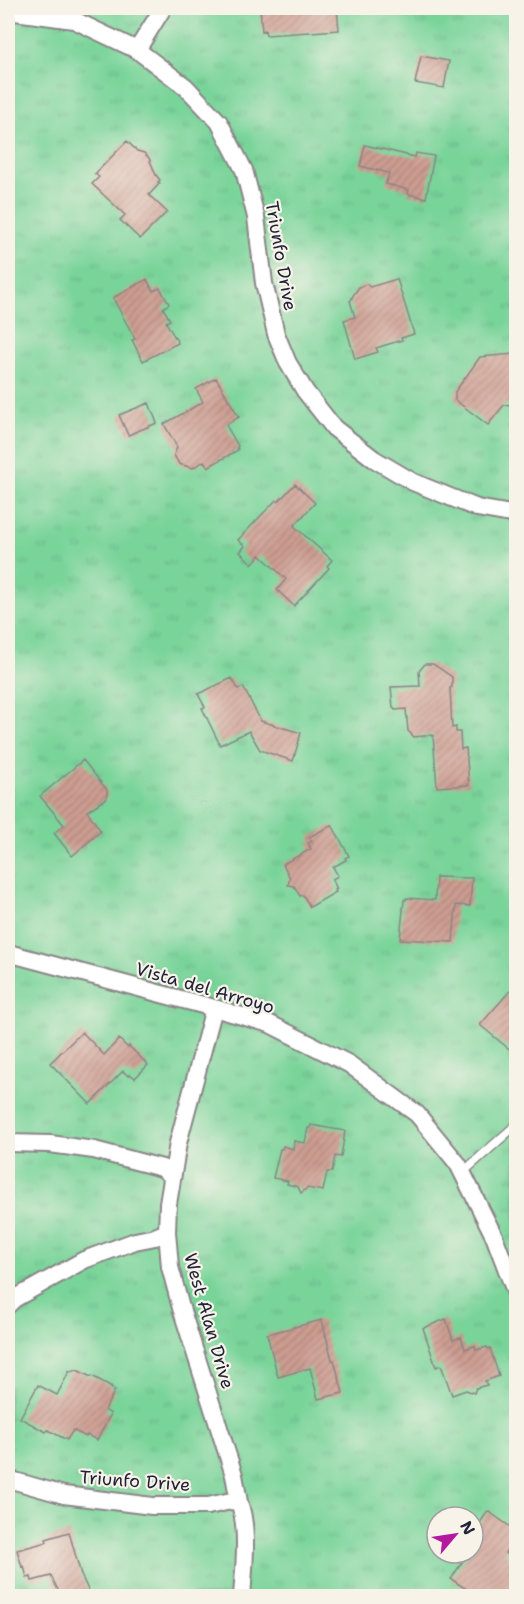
<svg xmlns="http://www.w3.org/2000/svg" width="524" height="1604" font-family="'Shantell Sans',sans-serif">
<style>
.grass{fill:url(#grass-tufts);stroke:#4e7b6a;stroke-width:1.5;fill-rule:evenodd}
.building{fill:url(#building-hatch)}
.lines{fill:none;stroke-linecap:round;stroke-linejoin:round}
.service-casing{stroke:#898585;stroke-width:11}
.minor-casing{stroke:#898585;stroke-width:20}
.service{stroke:#fff;stroke-width:8}
.minor{stroke:#fff;stroke-width:16}
.labels{text-anchor:middle;stroke-width:4.5;stroke-linejoin:round;paint-order:stroke}
.street-label{font-size:18px;fill:#22223b;stroke:#f7f3e8}
</style>
<defs>
<pattern id="grass-tufts" width="24" height="20" patternUnits="userSpaceOnUse" patternTransform="scale(1.5)"><rect width="24" height="20" fill="#79d49a"/><path d="M3 7l-1-3M5 7V3M7 7l1-3M15 17l-1-3M17 17v-4M19 17l1-3" fill="none" stroke="#68b686"/></pattern>
<pattern id="building-hatch" width="6" height="6" patternUnits="userSpaceOnUse" patternTransform="scale(1.5)"><rect width="6" height="6" fill="#ce9d91"/><path d="M-1 1l2-2M0 6l6-6M5 7l2-2" fill="none" stroke="#a78078"/></pattern>
</defs>
<rect width="100%" height="100%" fill="#f7f3e8"/>
<filter id="ink" filterUnits="userSpaceOnUse"><feTurbulence type="fractalNoise" baseFrequency=".0167" numOctaves="2"/><feDisplacementMap in="SourceGraphic" scale="12" xChannelSelector="R" yChannelSelector="G"/><feConvolveMatrix kernelMatrix="1 2 1 2 8 2 1 2 1" color-interpolation-filters="sRGB"/></filter>
<filter id="wash" filterUnits="userSpaceOnUse"><feTurbulence type="fractalNoise" baseFrequency=".008" numOctaves="4" result="noise"/><feDisplacementMap in="SourceGraphic" scale="24" xChannelSelector="R" yChannelSelector="G"/><feGaussianBlur stdDeviation="1.35" result="paint"/><feColorMatrix in="noise" values="0 0 0 0 0 0 0 0 0 0 0 0 0 0 0 0 0 1.4 0 .05"/><feComposite in="paint" operator="in"/></filter>
<g filter="url(#wash)">
<rect width="100%" height="100%" fill="#f0e8cf"/>
<path class="grass" d="M8 8H516V1596H8ZM437 1517H473V1553H437Z"/>
<g id="blocks">
<path class="building" d="M260 8H337L339 30 266 35 265 30 262 31Z
M421 56 449 61 444 88 415 83Z
M127 141 137 151 144 153 149 158 156 175 160 180 158 182 160 183 149 195 167 212 140 239 120 220 125 215 92 184 99 177 95 174Z
M365 145 415 157 416 153 434 156 426 198 408 194 409 190 386 184 389 173 360 166Z
M147 279 153 291 160 288 169 304 163 308 170 320 166 322 178 343 143 361 132 340 135 339 113 298Z
M397 279 414 334 401 338 402 340 376 348 378 352 355 359 344 320 355 317 350 301 352 299V297L359 287 366 284 370 287Z
M514 354V357H516V404L504 405 488 425 455 400V392L480 357Z
M216 378 239 417 226 425 238 446 237 447 238 450 208 467 204 461 193 468 179 464 174 455 177 447 164 424 203 402 196 389Z
M149 403 157 423 128 435 119 415Z
M295 484 315 503 294 526 332 560 327 566 329 568 294 606 277 590 286 579 260 555 252 564 240 552 245 546 238 540 276 500 278 502Z
M425 664H433L452 677V687L450 688 452 728 456 727V732H460L461 749 466 748 469 785 437 787 433 735 414 737 408 731 406 709 395 710 393 707 391 687 420 686 419 671Z
M232 678 238 689 243 687 261 721 301 733 293 761 260 750 249 731 220 745 202 708 205 707 198 694Z
M83 760 107 790V798L87 811 101 831 72 856 54 833 64 825 40 796Z
M332 825 349 856 345 858 346 860 333 867 338 876 332 879 337 889 335 890 336 892 310 907 303 895 300 896 294 886 288 885 290 878 283 864 311 849 308 843 312 841 309 837Z
M436 877 472 878 470 906 456 905 453 942 400 939 404 900H406V898L435 900Z
M516 984V1039L509 1049 480 1025Z
M82 1032 104 1055 119 1039 128 1048 129 1046 148 1065 135 1078 130 1074 128 1076 123 1071 90 1104 50 1063Z
M311 1125 345 1131 341 1157 335 1156 332 1172H327L323 1191 307 1188 301 1193 298 1187 287 1184 288 1181 273 1178 280 1149H282L283 1146 293 1149 294 1141 305 1143 308 1128H310Z
M446 1319 453 1340 461 1337 465 1349 475 1346 476 1350 487 1347 488 1349 490 1348 499 1376 485 1381 487 1385 476 1388 474 1393 466 1390 452 1395 441 1365 436 1367 423 1328Z
M322 1320 332 1360H334L343 1393 318 1399 310 1368 278 1377 267 1334Z
M77 1370 91 1377 92 1376 112 1387 111 1388 115 1390 105 1410 111 1414 97 1440 87 1435 86 1437 73 1430 67 1440 48 1430 46 1432 20 1418 38 1385 57 1395 69 1372Z
M488 1511 516 1531V1536L505 1553 516 1561V1590L512 1596H477L451 1579 468 1553H473V1533Z
M69 1532 81 1575 91 1596H61L51 1576 32 1581 31 1577 27 1578 24 1566 22 1567 17 1550 47 1542 46 1539Z"/>
</g>
</g>
<g filter="url(#ink)">
<use href="#blocks" fill-opacity="0" stroke="#898585" stroke-width="1.5"/>
<g class="lines">
<g class="service-casing">
<path id="service" d="M462 1173 516 1125"/>
</g>
<g class="minor-casing">
<path id="minor" d="M8 11 74 20 137 50 186 87 219 122 244 170 256 217 264 283 276 334 288 363 305 391 334 428 374 459 413 482 477 508 516 515
M137 50 163 8
M8 953 214 1008 270 1024 349 1064 417 1114 458 1164 494 1236 516 1294
M214 1008 178 1143 168 1204 167 1232 170 1267 181 1308 234 1475 239 1502
M8 1143 50 1144 94 1150 162 1168 172 1176
M8 1305 14 1299 84 1260 135 1241 155 1237 167 1232
M8 1479 64 1495 152 1506H208L231 1501 239 1502C249 1528 244 1569 242 1596"/>
</g>
<use href="#service" class="service"/>
<use href="#minor" class="minor"/>
</g>
</g>
<g class="labels">
<g class="street-label">
<text transform="translate(281 256) rotate(80)" y="6">Triunfo Drive</text>
<text transform="translate(205 988) rotate(16)" y="6">Vista del Arroyo</text>
<text transform="translate(209 1321) rotate(74)" y="6">West Alan Drive</text>
<text transform="translate(135 1481) rotate(4)" y="6">Triunfo Drive</text>
</g>
</g>
<rect width="524" height="1604" fill="none" stroke="#f7f3e8" stroke-width="30"/>
<g transform="translate(455 1535) rotate(61)"><circle r="28" fill="#f7f3e8" stroke="#a29fa3" stroke-width="1.5"/>
<path d="M0-4.5L10 22L0 15L-10 22Z" fill="#b5179e"/>
<text y="-9" font-size="16" font-weight="bold" text-anchor="middle" fill="#22223b">N</text>
</g>
</svg>
